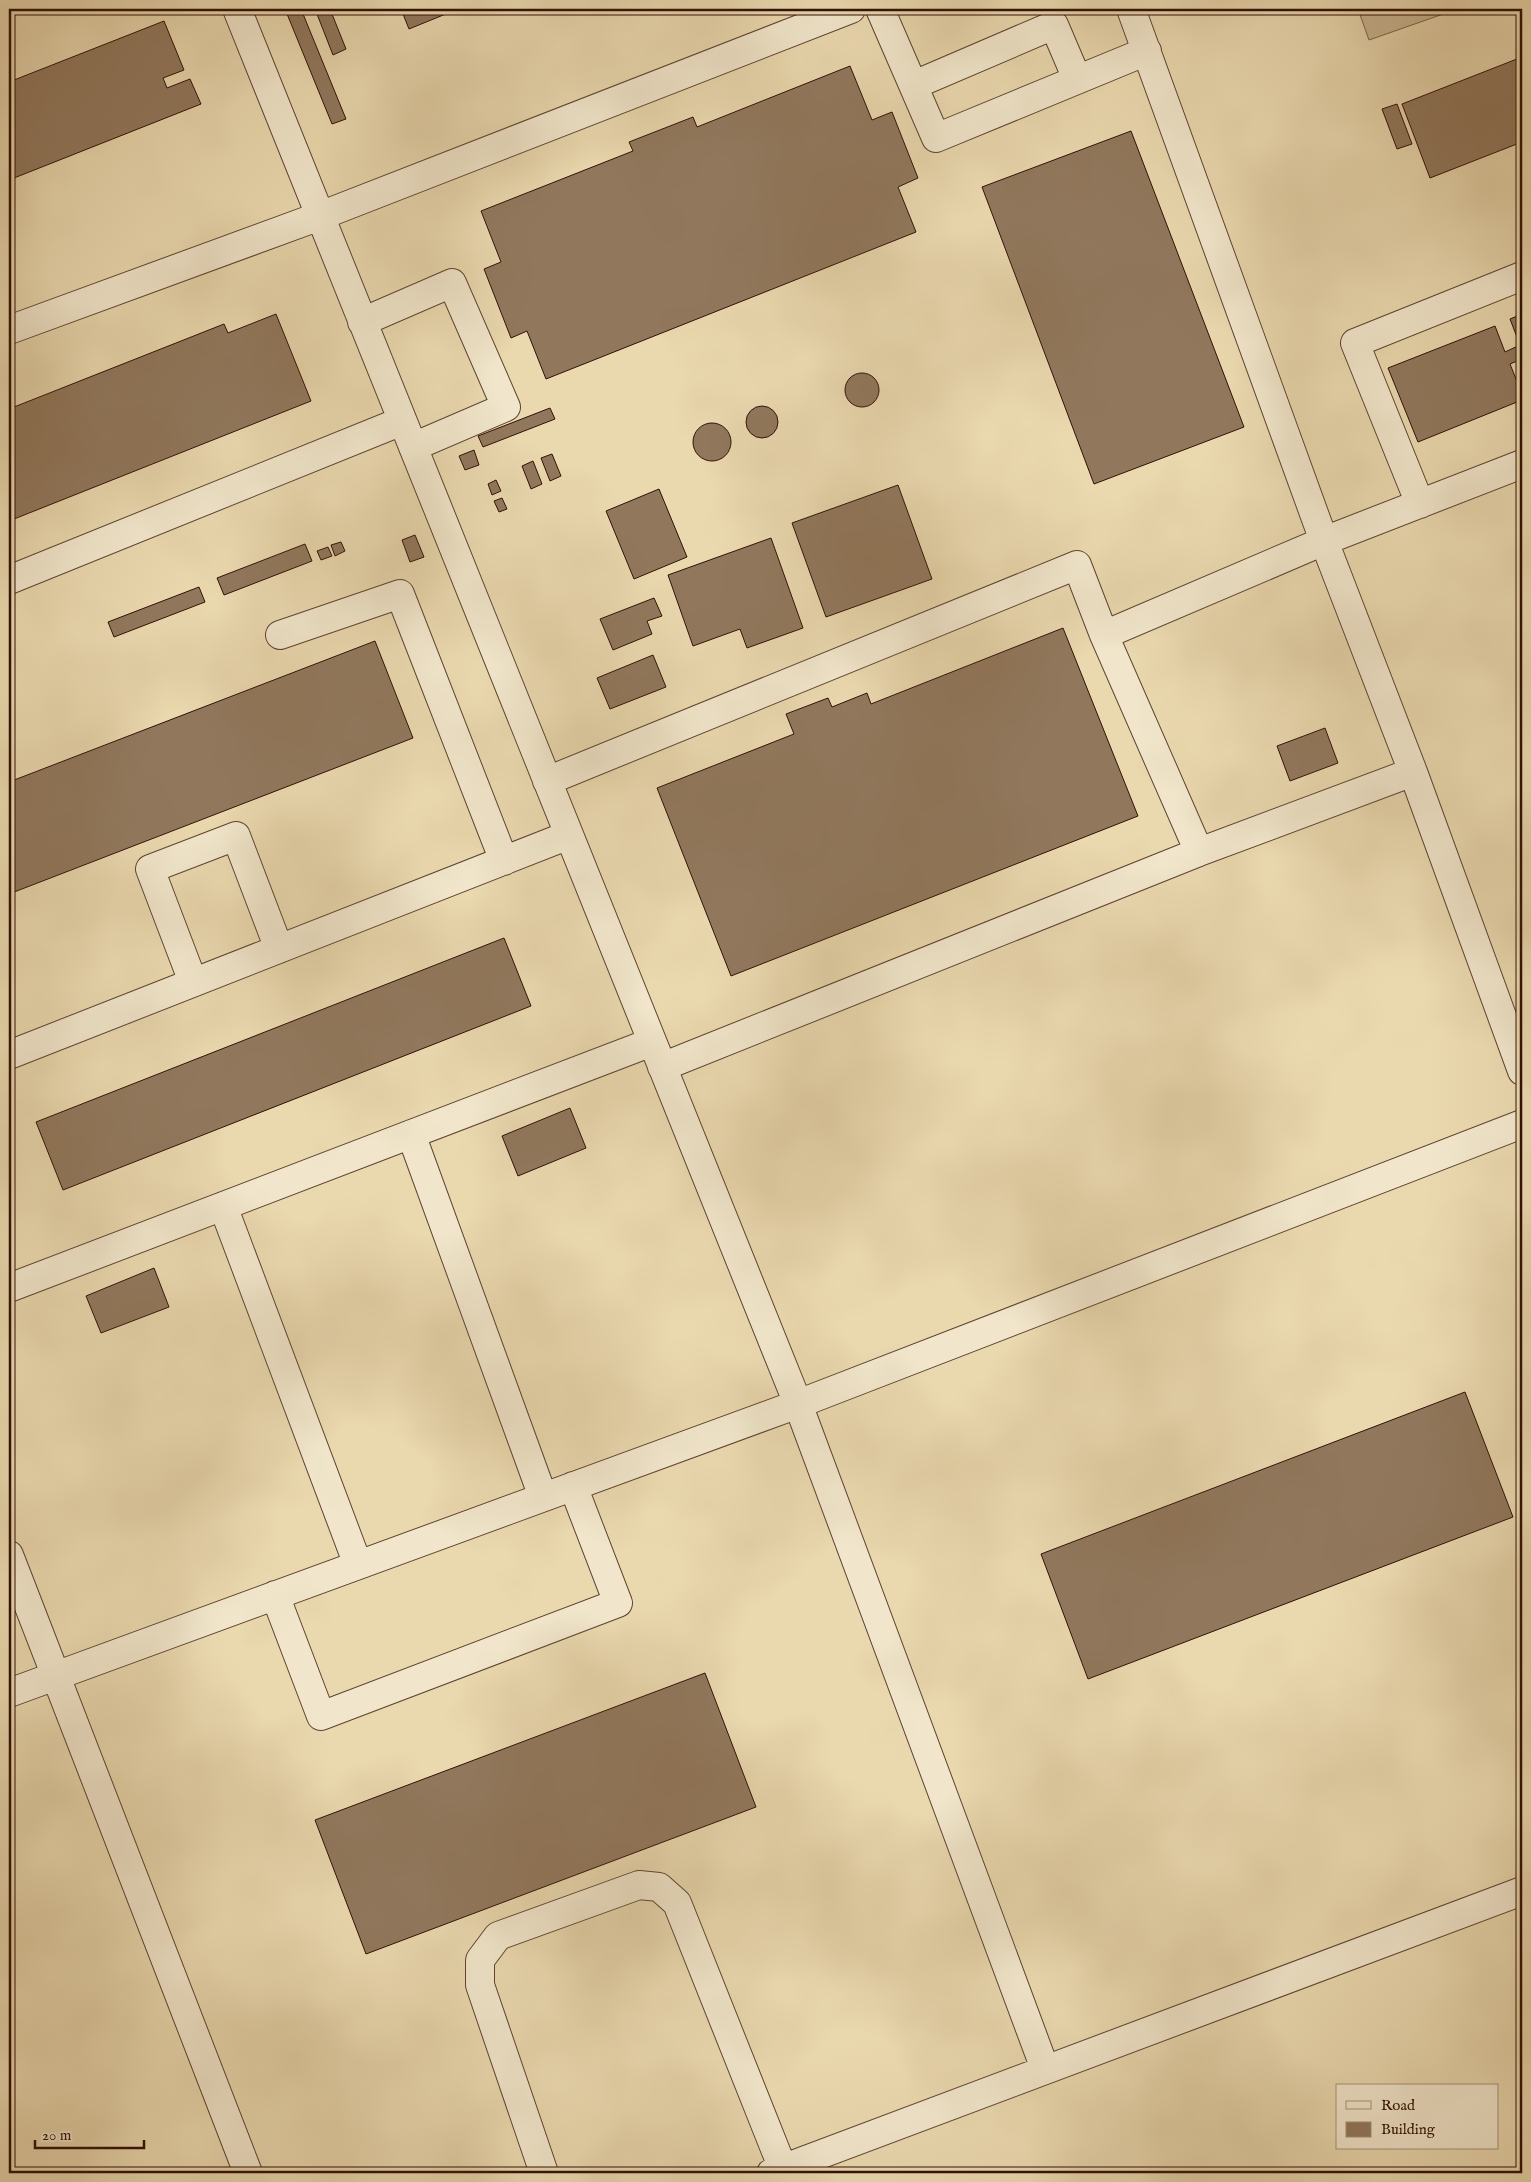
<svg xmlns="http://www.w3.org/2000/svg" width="1531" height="2182" font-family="'IM FELL English',serif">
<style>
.green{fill:#cab692;stroke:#7d644c}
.building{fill:#91785d;stroke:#301105}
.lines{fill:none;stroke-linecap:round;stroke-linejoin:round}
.minor-casing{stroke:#5e4330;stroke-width:30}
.minor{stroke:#f1e6cb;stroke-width:28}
</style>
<rect width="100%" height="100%" fill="#ead8af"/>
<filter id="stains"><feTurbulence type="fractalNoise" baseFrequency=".004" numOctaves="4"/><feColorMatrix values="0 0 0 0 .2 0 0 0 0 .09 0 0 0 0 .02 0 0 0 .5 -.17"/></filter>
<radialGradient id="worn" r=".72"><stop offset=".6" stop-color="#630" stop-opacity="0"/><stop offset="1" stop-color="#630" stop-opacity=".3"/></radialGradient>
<path class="green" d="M1358 9H1447L1449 12 1369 40Z"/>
<path class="building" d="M285 9H301L346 119 332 124Z
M315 9H330L346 49 333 55Z
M401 9H458L409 29Z
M164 21 184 70 163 78 167 88 190 79 201 104 9 180V82Z
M1522 57V142L1430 178 1402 104Z
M850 66 872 120 892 112 918 178 898 187 916 232 546 379 527 331 511 338 484 269 501 262 481 211 633 151 629 142 693 117 697 127Z
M1397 104 1412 144 1397 149 1382 109Z
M1131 131 1244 427 1094 484 982 187Z
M276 314 311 401 9 521V409L224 324 228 333Z
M1522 314V359L1510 364 1522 394V400L1418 442 1388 368 1495 326 1505 352 1520 345 1510 319Z
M845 390a17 17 0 1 1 34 0a17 17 0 1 1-34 0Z
M746 422a16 16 0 1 1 32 0a16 16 0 1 1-32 0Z
M550 408 555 419 483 447 478 436Z
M693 442a19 19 0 1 1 38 0a19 19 0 1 1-38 0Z
M474 450 479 465 465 470 459 456Z
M552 454 561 476 550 481 541 458Z
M533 461 542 484 531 489 522 466Z
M496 480 501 491 492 495 488 484Z
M898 485 932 579 826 617 792 523Z
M659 489 687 557 634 579 606 511Z
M502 498 507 509 499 512 494 501Z
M415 535 424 557 410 562 402 540Z
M771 538 803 628 747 648 740 629 693 646 668 575Z
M341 542 345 551 335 556 331 545Z
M305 544 312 561 224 595 217 578Z
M328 547 332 556 321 560 317 551Z
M199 587 205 602 114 637 108 622Z
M654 598 662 616 647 621 652 634 613 650 600 619Z
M1063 628 1138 816 731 976 657 788 794 734 786 714 828 698 832 707 867 693 871 704Z
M375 641 413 738 9 894V782Z
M653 655 666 687 610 709 597 678Z
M1325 728 1338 763 1290 781 1277 746Z
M504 938 531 1006 63 1190 36 1122Z
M570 1108 586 1148 518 1176 502 1136Z
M154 1268 169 1307 101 1333 86 1296Z
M1465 1392 1513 1517 1088 1679 1041 1554Z
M705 1673 756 1807 366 1954 315 1820Z"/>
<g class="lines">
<g class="minor-casing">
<path id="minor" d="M237 9 798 1404 1045 2069
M880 9 936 138 1147 51
M1131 9 1324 541 1413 772 1522 1071
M914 85 1054 25 1077 79
M362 322 452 283 506 407 413 447
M9 330 320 216 851 9
M1420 504 1355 343 1522 276
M9 580 402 421
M280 635 400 594 504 861
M1104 635 1324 541 1522 464
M547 781 1077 565 1104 635 1199 852
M193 982 150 869 236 836 279 949
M9 1055 569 835
M662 1067 1199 852 1413 772
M411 1134 543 1497
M223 1206 358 1565
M9 1288 652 1042
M9 1555 248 2173
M275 1595 321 1716 618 1603 573 1486
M9 1693 798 1404 1522 1124
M544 2173 480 1985V1960L498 1936 639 1885 659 1887 677 1903 783 2169
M771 2173 1522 1891"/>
</g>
<use href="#minor" class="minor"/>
</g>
<rect width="1531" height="2182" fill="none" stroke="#ead8af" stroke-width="30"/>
<rect x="10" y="10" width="1511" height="2162" fill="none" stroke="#301105" stroke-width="2.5"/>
<rect x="15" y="15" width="1501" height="2152" fill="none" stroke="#301105"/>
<rect x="1336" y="2084" width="162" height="65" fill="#f1e6cb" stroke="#a4917c"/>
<rect x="1346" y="2101" width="25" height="8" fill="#f1e6cb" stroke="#a4917c"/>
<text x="1381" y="2110" font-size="15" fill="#301105">Road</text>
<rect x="1346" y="2122" width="25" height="15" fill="#91785d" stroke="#a4917c"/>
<text x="1381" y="2134" font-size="15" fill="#301105">Building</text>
<path d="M35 2140v8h109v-8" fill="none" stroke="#301105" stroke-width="2.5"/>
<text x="42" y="2140" font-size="15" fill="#301105" stroke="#f1e6cb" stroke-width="4" paint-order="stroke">20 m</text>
<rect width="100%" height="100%" filter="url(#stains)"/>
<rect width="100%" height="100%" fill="url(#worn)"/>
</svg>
